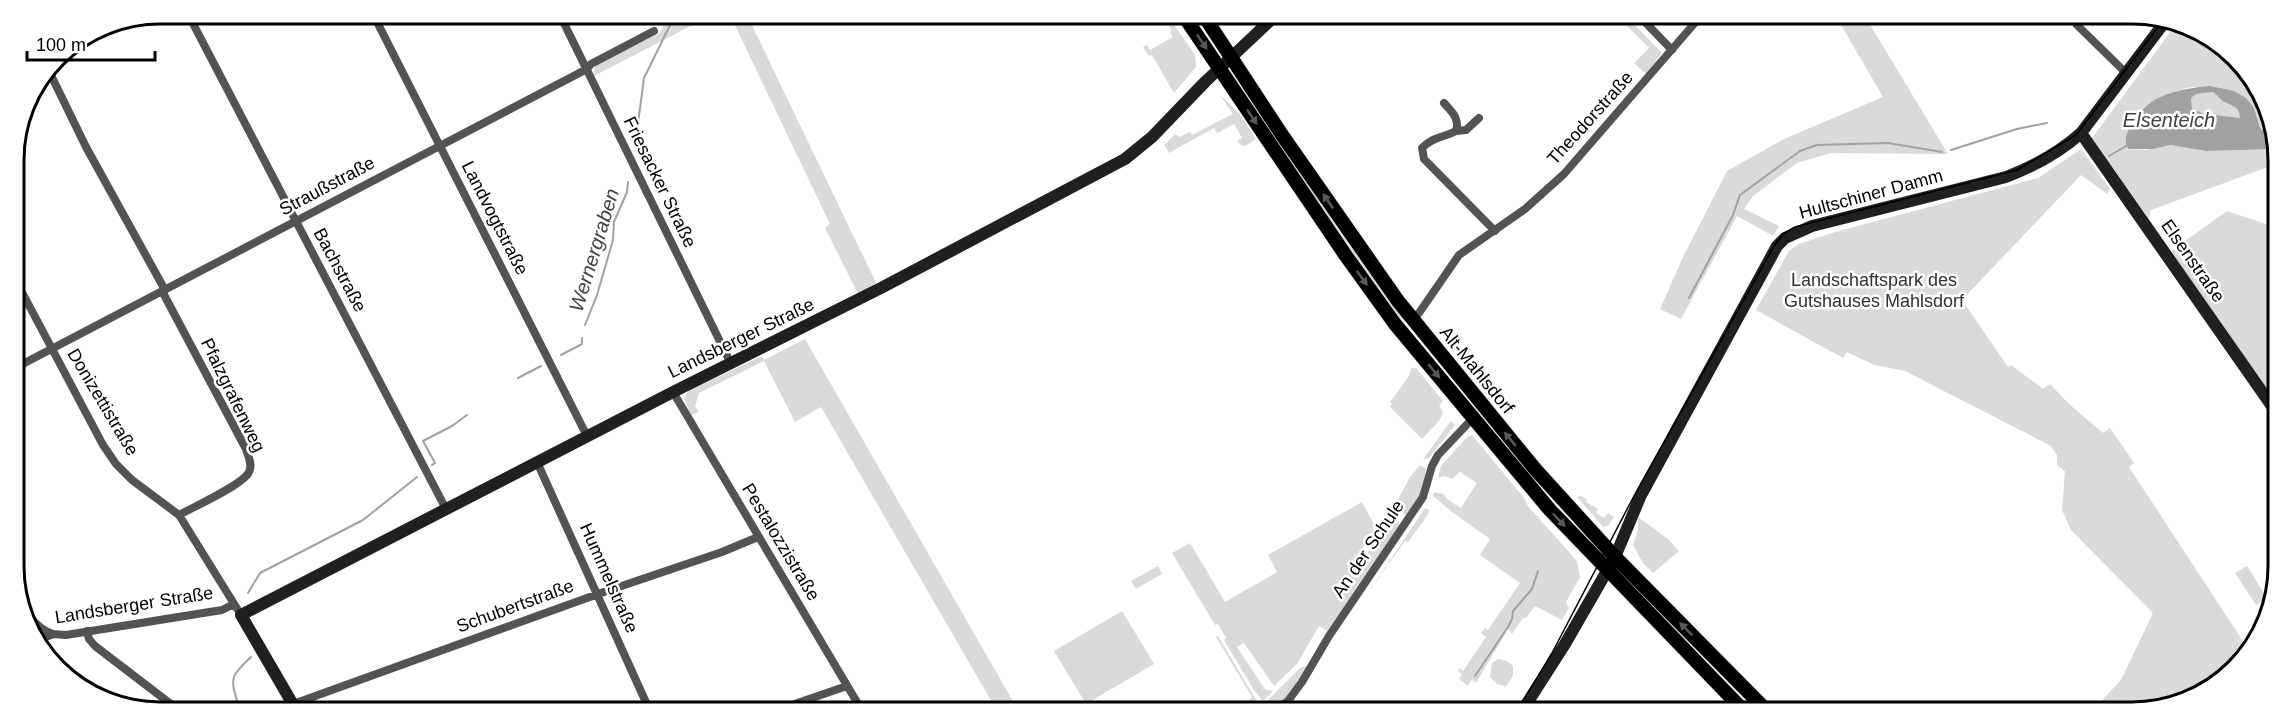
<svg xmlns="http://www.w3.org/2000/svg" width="2292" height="726" font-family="Arial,sans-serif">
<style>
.green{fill:#dadada}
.water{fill:#a1a1a1;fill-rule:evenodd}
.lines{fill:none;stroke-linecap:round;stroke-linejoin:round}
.stream{stroke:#a1a1a1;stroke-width:2}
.primary-casing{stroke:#dbdbdb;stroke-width:15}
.street{stroke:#535353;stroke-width:8}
.secondary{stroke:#202020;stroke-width:12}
.primary{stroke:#000;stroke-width:14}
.tram{stroke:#000;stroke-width:1.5}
.oneway{fill:#595959}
.labels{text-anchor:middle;stroke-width:5;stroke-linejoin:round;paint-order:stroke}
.street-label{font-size:18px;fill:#000;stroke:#fff}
.park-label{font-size:18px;fill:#313131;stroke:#fff}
.water-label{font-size:20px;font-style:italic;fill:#424242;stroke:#fff}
.rim{fill:none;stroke:#000;stroke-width:3}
</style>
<rect width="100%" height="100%" fill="#fff"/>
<path class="green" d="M672 15H712L594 76 593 75 594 69 597 64 658 34 663 28V19Z
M730 15H747L877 285 858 294 825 228 830 224Z
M1162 16H1168L1195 55 1196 67 1174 93 1152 55 1149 56 1143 47 1147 45 1150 50 1173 37 1170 32 1172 31Z
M1627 17 1662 53 1646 74 1634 63 1649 48 1622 21Z
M1837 18H1866L1948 154 1831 153 1797 163 1753 196 1744 209 1779 226 1773 236 1737 216 1681 319 1660 309 1683 257 1727 171 1784 139 1883 97Z
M2177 23 2242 63 2276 131V143L2260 128 2246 98 2193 87C2181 88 2154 100 2144 107 2133 115 2124 134 2126 146L2129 149 2145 150 2170 145 2206 151 2276 149V164L2151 210 2149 219 2092 138Z
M2213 92C2218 94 2220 99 2224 102 2232 107 2240 106 2241 118 2231 120 2200 114 2192 109L2191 98 2196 94Z
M1220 95 1239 113 1256 139 1245 146 1241 145 1237 141 1242 138 1234 124 1217 133 1214 128 1169 153 1164 145 1175 134 1179 137 1190 132 1192 135 1233 114Z
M1280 145 1309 181 1407 320 1405 322 1386 304 1278 147Z
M2081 149 2110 189 2107 194 2081 175 1962 300 2008 367 2011 365 2043 389 2050 384 2069 404 2103 433 2110 428 2134 463 2129 467 2248 649 2254 647 2222 682 2142 712H2091L2121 680 2153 613 2071 530 2062 510 2065 471 2057 465V455L2051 446 1905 371 1874 365 1847 352 1843 358 1756 310 1789 251 1799 244 1835 232 2038 178Z
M2227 211 2275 227 2274 399 2171 251Z
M805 339 1018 710 996 709 821 407 795 422 764 361 699 393 695 406 699 412 691 415 684 399 688 391 762 356 764 360Z
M1411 368H1416L1443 401 1439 405 1443 413 1439 421 1422 439 1390 407 1392 404 1390 402 1409 376Z
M1451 421 1455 425 1429 458 1423 459Z
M1472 435 1524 498 1527 505 1577 561 1580 577 1566 602 1569 608 1562 620 1535 606 1526 618H1523L1512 634 1508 629 1476 683 1472 679 1468 686 1459 679 1462 674 1458 671 1459 668 1463 671 1486 637 1481 633 1485 628 1488 630 1520 583 1480 555 1490 539 1452 512 1433 496 1434 492 1443 494 1447 499 1461 508 1477 483 1460 472 1452 479 1445 476 1438 478 1441 466 1468 436Z
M1420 465 1426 469 1422 492 1406 515 1394 507 1410 477Z
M1581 496 1587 499 1586 502 1598 509 1596 513 1604 518 1608 513 1614 517 1608 526 1603 527 1577 497Z
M1362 502 1375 526 1352 568 1362 562 1389 517 1400 524 1327 631 1319 626 1297 664 1274 686 1244 643 1237 647 1265 689 1273 691 1263 701 1254 690 1224 640 1226 638 1218 624 1215 625 1172 553 1190 543 1225 602 1277 572 1268 555Z
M1425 508 1429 510V513L1408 542 1405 541 1366 596Z
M1638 517 1668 539 1679 551 1653 573 1643 563 1633 545 1638 530Z
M1158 566 1162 574 1136 589 1131 581Z
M2247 566 2267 598 2256 605 2235 573Z
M1122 611 1154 664 1086 704 1054 651Z
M1218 636 1255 698 1260 704 1254 710H1238L1252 697 1216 637Z
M1498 659 1507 661 1513 666V676L1506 686 1497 684 1490 677 1492 663Z
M1307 666C1297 686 1283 710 1258 710L1300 668Z"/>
<path class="water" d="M2210 86 2234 91 2246 98 2254 108 2260 128 2276 143V149L2206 151 2170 145 2153 149H2129L2126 146C2125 137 2127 131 2132 123 2149 94 2179 89 2210 86ZM2213 92C2218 95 2219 99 2224 102 2233 106 2240 107 2240 118L2205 114 2192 109 2191 98 2196 94Z"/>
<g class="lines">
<path class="stream" d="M635 146 644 78 675 15
M1951 150 2017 129 2047 123
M2109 156 2126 146
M1689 298 1733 215 1740 195 1800 151 1817 145 1888 143 1942 152
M585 325 597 295 613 240 614 222 627 192 628 182
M561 355 582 344V338
M518 378 541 366
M432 465 435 463 423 441 452 426 467 415
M248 593 260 573 363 520 417 477
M1475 676 1508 627 1512 619 1513 611 1532 589 1538 571
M239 708C231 679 228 678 251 657"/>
<g class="primary-casing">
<path id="primary" d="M1184 16 1346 256 1395 324 1550 510 1744 711
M1204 16 1282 135 1398 301 1535 469 1615 557 1767 711"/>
</g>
<path class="street" d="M188 14 446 509
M373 14 587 436
M560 15 731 364
M1640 17 1672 50
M2074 18 2076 24 2126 73
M48 69 86 147 165 290
M1444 103C1451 111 1460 118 1456 131 1443 138 1434 136 1422 148L1424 159 1495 231
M1456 131 1466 130 1479 118
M15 279 103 445 116 464 132 480 179 515 241 615
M162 291 246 449C248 456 253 465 249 472 243 485 193 507 179 515
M1412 319 1419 313 1459 255 1525 209 1564 174 1700 17
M15 368 587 69 591 64 654 31
M673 392 861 709
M537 462 649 709
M16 594C25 610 34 628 53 634
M87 631 89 639 95 646 176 708
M39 640 53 634 66 635 222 610 234 604
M282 708 598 594 722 552 758 537
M780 709 847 686
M1276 710 1288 701 1302 682 1329 636 1423 497 1432 466 1438 455 1475 416"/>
<path class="secondary" d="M2081 133 2274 409
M295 708 241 615 673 392 881 288 1125 159 1152 137 1205 82 1275 16
M1522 711 1565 644 1615 557 1641 495 1777 246 1785 238 1812 226 2006 177C2032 167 2060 152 2081 133L2167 19"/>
<use href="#primary" class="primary"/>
<path class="tram" d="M1517 711 1552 653 1635 494 1774 246 1783 234 1795 227 2017 170 2076 135 2164 19"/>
</g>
<defs><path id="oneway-solid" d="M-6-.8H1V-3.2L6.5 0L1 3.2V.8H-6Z" transform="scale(1.5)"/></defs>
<g class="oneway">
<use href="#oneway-solid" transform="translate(1202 42) rotate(56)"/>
<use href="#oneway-solid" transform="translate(1252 117) rotate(56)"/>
<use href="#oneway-solid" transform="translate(1328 201) rotate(-124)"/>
<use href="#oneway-solid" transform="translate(1362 278) rotate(54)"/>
<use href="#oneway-solid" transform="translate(1434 371) rotate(50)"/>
<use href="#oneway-solid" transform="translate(1510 439) rotate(-130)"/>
<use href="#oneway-solid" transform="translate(1559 520) rotate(47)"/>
<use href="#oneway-solid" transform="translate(1686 629) rotate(-135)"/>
</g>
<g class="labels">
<g class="street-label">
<text transform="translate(1590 118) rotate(-48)" y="6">Theodorstraße</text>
<text transform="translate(660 182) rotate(64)" y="6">Friesacker Straße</text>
<text transform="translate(327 186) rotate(-28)" y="6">Straußstraße</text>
<text transform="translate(1871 194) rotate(-15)" y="6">Hultschiner Damm</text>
<text transform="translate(495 218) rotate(63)" y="6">Landvogtstraße</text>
<text transform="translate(2193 261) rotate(55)" y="6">Elsenstraße</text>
<text transform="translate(340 270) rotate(62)" y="6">Bachstraße</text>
<text transform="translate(741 338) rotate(-26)" y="6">Landsberger Straße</text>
<text transform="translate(1477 370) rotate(51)" y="6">Alt-Mahlsdorf</text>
<text transform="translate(233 395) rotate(64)" y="6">Pfalzgrafenweg</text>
<text transform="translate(103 402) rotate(59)" y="6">Donizettistraße</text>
<text transform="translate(781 542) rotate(59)" y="6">Pestalozzistraße</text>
<text transform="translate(1368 549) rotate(-56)" y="6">An der Schule</text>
<text transform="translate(609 578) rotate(66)" y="6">Hummelstraße</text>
<text transform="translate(134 605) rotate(-9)" y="6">Landsberger Straße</text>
<text transform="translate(515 606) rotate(-20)" y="6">Schubertstraße</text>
</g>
<g class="park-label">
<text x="1874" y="286">Landschaftspark des<tspan x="1874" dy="21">Gutshauses Mahlsdorf</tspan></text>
</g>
<g class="water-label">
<text x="2169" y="127">Elsenteich</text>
<text transform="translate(594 250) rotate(-73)" y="7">Wernergraben</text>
</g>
</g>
<path d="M0 0H2292V726H0ZM160 24H2132A136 136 0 0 1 2268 160V566A136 136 0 0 1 2132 702H160A136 136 0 0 1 24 566V160A136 136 0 0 1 160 24Z" fill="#fff" fill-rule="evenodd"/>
<path class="rim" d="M160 24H2132A136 136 0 0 1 2268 160V566A136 136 0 0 1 2132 702H160A136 136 0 0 1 24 566V160A136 136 0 0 1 160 24Z"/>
<path d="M27 51v9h128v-9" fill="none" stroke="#000000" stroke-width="3"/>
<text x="36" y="51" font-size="18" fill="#000000" stroke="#ffffff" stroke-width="4.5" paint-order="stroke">100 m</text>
</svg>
